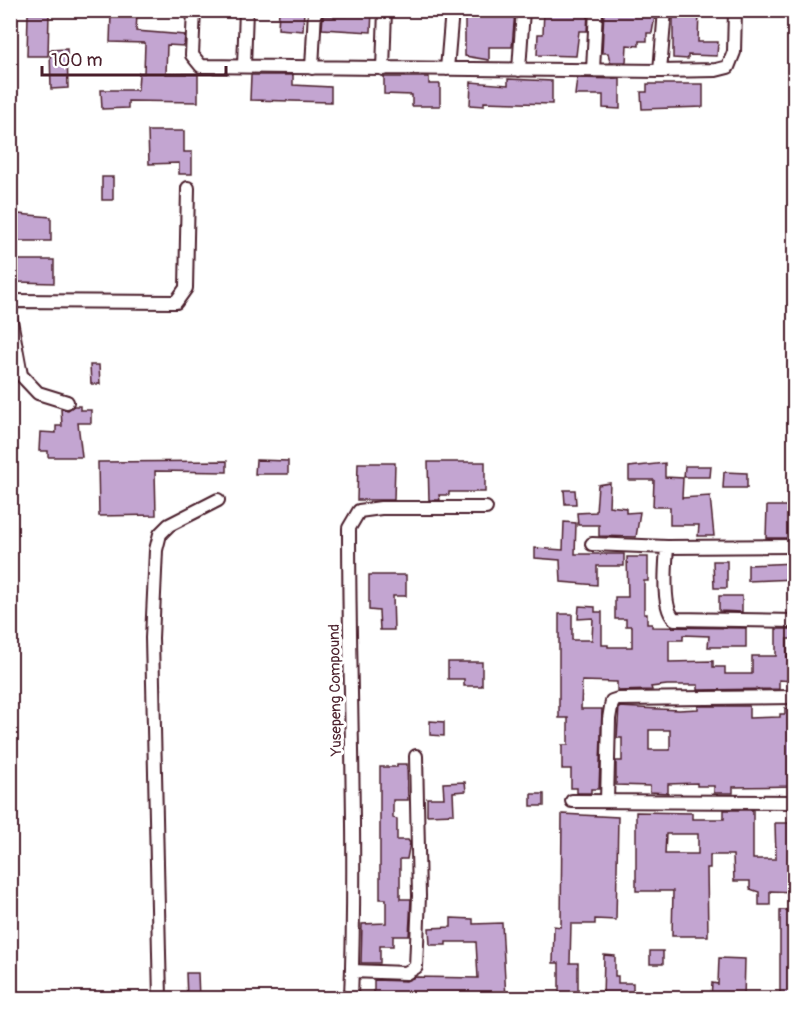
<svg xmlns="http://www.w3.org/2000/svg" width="805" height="1009" font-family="Pangolin,sans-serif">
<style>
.building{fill:#c3a5d1;stroke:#4a1f2b;stroke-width:1.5;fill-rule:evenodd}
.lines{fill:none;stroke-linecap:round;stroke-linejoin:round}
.street-casing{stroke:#4a1f2b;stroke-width:16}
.street{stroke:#fff;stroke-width:12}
.labels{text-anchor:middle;stroke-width:6;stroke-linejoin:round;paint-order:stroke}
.street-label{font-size:15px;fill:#4a1f2b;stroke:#fff}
</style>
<rect width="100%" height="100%" fill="#fff"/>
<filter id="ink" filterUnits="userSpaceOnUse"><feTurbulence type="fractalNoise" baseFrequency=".0167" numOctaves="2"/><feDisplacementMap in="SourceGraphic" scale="12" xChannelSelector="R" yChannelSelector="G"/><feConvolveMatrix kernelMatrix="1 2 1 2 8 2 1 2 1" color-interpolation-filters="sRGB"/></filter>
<g filter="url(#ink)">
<path class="building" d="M117 10H130L129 14 137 15 136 31 185 35 184 46 167 45 166 74H198V102L128 101V108L102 109 101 90H138L139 73H144L145 43 110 42 111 14 117 15Z
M279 10H304L303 31 278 29Z
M347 10H372L371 32 322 29 323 16H347Z
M490 10 515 11 512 47H489V60L465 56V13L490 14Z
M544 10 588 12 587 31H579L576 56 537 55 538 34H543Z
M604 10H656L652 33H647V41H639V46L627 45 626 62H610L608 53H602Z
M685 10H699L698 42H718L717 56 688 55V59L673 58V16H685Z
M28 14H49L48 56H27Z
M67 49 68 88 51 89 50 50Z
M251 75H293V85L331 87V102L250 100Z
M384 77H429V84H440V106H412V95L384 94Z
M577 78 620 79V109L603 108V95H575Z
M508 79 552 81V104L484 102V106L470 105 471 82 508 85Z
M647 84H703V107L642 109 641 92H647Z
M148 131H184V152H192V174H179V163L149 164Z
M102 177H113V200H102Z
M18 214 51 217V241H18Z
M17 260H54V283L17 282Z
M90 365H99L100 384H91Z
M74 406H80V410H91V423H78L82 457H48V451H39L40 432 56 433V426H62L61 409 68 410Z
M256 460 288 461V474H255Z
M227 461V472L155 471 156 515 99 516 98 462Z
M428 462H485V492H449V495H439L440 500H429Z
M358 463H395L394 500H357Z
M665 463V477L683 478 682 498 710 496 714 536H698L699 525H670V507H653L654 480H629V467Z
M685 466H711L710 477H684Z
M724 472 747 473V488H723Z
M610 483 609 506 626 508V513L640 512 636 537 599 536V525H578L577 513 596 512 598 485Z
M564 490H575L576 504H565Z
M767 506H791V538H766Z
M564 522 576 523 575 554H624V566H597V585L561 582 560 560 535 558V548L563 550Z
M627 557H648V581H644V614H647V624H652V627L746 628V647H708L709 636 683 635V640H669V662L713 661V667H725V674H752V656H776V629H795V639H787V658H795V681L779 680V689L698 690V685H667L651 687 652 690 617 691V682L582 681 581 709H602L599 789H591V793H577V788H571V769H562V745H568V718H559V614H572V640H592L593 618 578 619 579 606 595 607V612H602V645H608V647H632V626H626V619H615V597H628Z
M713 561H727V588H714Z
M795 563V579L748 581V565Z
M369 575H406V596H393L394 630H380L379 611 369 610Z
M719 596H742V612L719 611Z
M448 662H482V686H464V679H448Z
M698 706H749V718L780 717V714H785V708H795V786L733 787V793H714V786H697V783L668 784V793L650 792V786L616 785V761H622V738H617L619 707 679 710 698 709ZM649 730H670V750H649Z
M430 721 444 722V736L430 735Z
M397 764H407L408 800H393V818L397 819V840H408L410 843 407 859H400V899H411L409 936H393V946H380V963H361L362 924 386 923V899H380V767H397Z
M465 782 466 791 453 792 454 814 427 815V798H444L443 783Z
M531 794H544V806H531Z
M724 810H753V859H776L775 823H795V892L770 891V905H759V892L750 889V881H734L733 855H710V868H707L708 936H672L673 891H636V812L692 813V819H724ZM666 834H698V854H665Z
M562 814 618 817 616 920 595 919V924H571L570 963H578V999H559V963H553L554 926 561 927Z
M780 910H795V999H780Z
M451 918 473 919V924L502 923 506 999H374V980L406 981 415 977 478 978 476 942H446V945H430L429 928 451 927Z
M650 951H663V964H650Z
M604 955 615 956V976H618V983H633V999H603Z
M719 958 745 959 744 999H711L712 983 718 984Z
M186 973H198L199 999H187Z"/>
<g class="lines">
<g class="street-casing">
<path id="street" d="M194 10 192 55 201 66 660 71 716 70 728 67 734 52 735 10
M244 66 246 10
M312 68 315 10
M383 69 385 10
M447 69 452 10
M519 70 523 10
M593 70 596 10
M660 71 665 10
M10 301 176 302 186 288 188 188
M10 315 21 375 38 393 67 402
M592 544 667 547 794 546
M667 547C666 564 661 609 675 619L794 621
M572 801 794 802
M607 801 609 719 612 701 618 699 794 697
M352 971 406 973 416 967 419 896 416 756
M160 998 152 638 156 550 160 534 169 525 218 500
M351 998C357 842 349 685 349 528L359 511 381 508H486"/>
</g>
<use href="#street" class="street"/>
</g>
</g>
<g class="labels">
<g class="street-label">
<text transform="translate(335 690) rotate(-91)" y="5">Yusepeng Compound</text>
</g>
</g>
<rect width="805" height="1009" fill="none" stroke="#fff" stroke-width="36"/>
<rect x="18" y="18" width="769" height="973" fill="none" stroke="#4a1f2b" stroke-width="2" filter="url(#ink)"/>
<path d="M42 66v9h184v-9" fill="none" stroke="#4a1f2b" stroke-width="3"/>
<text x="51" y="66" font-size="18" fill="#4a1f2b" stroke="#ffffff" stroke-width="4.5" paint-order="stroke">100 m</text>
</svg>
